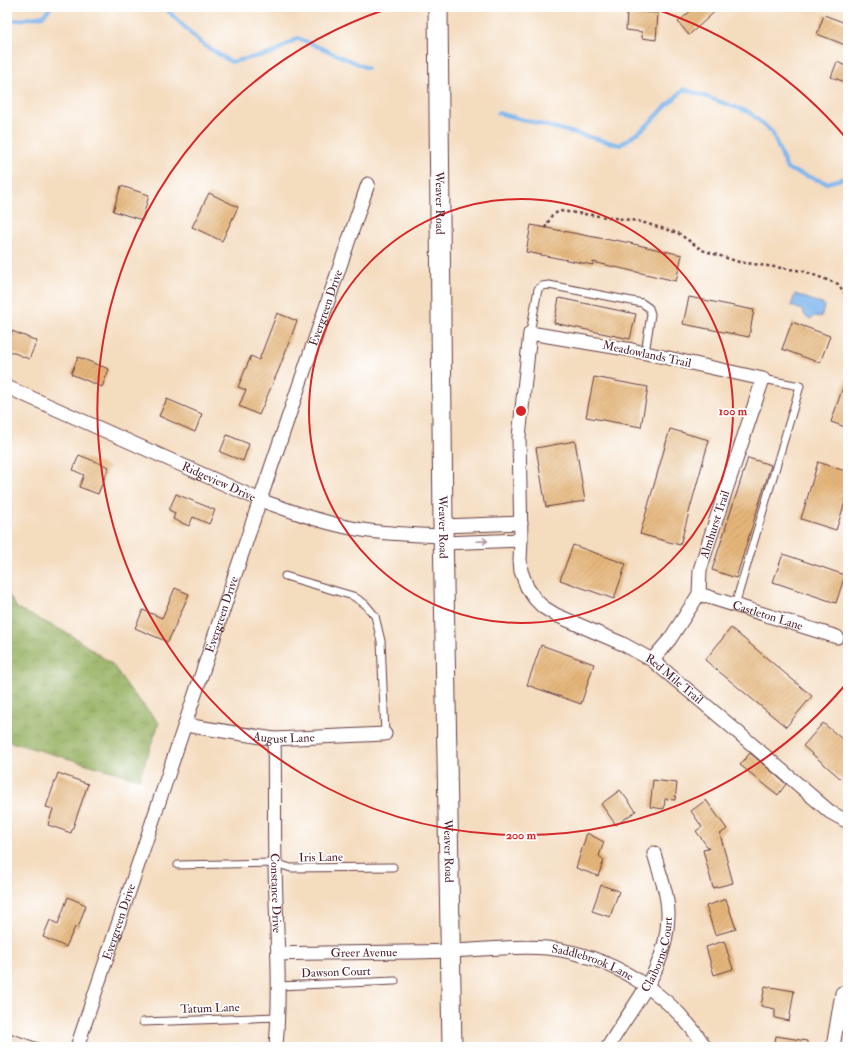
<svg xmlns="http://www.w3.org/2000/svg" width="855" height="1054" font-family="'IM FELL Double Pica',serif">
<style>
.forest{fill:url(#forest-crowns);stroke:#706846}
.water{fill:#7db6ed;stroke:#646a8c}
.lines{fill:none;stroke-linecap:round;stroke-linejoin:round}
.stream{stroke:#7db6ed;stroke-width:4}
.building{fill:url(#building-hatch)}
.lane-casing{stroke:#643b41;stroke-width:9}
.street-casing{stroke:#643b41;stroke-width:15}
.secondary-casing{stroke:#643b41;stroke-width:21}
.path{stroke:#643b41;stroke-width:2.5;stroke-dasharray:3 3;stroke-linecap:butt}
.lane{stroke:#fff;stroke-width:7}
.street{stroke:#fff;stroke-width:13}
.secondary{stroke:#fff;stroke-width:19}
.oneway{stroke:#ae9aa0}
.ring{fill:none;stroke:#d62828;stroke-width:2}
.labels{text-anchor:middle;stroke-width:3.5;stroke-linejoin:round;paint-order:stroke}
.street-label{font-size:12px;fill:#4a1f2b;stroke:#fff}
.centre{fill:#d62828;stroke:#fff;stroke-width:2}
.ring-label{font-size:12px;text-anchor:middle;font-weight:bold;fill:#d62828;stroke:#fff;stroke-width:3.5;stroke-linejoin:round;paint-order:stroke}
</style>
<defs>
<pattern id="forest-crowns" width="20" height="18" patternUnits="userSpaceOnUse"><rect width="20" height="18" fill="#96b162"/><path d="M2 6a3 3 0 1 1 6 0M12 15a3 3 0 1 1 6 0" fill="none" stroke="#7c8f51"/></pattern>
<pattern id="building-hatch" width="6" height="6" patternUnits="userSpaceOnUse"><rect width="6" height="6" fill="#e5b67a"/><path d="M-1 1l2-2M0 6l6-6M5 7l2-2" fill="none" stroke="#c69c6a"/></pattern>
</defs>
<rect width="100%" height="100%" fill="#fff"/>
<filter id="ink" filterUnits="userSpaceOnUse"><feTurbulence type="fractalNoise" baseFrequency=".025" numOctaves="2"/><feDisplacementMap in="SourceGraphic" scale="8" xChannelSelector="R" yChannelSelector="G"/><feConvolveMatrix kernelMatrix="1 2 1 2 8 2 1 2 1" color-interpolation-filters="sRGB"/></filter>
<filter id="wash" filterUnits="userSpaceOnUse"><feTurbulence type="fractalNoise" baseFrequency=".012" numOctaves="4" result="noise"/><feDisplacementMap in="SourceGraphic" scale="16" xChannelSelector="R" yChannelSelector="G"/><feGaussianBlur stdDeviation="0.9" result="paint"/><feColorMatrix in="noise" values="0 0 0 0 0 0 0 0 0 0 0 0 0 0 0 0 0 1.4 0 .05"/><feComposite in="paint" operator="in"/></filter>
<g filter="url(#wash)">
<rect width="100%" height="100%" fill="#f4dcbf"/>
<path class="forest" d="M7 592 17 608 71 635 112 664 132 692 159 723 139 779 7 741Z"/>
<path class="water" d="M795 294 825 305 821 317 814 316 811 319 806 317 802 310 791 306Z"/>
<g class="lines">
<path class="stream" d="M164 7 201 43 231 62 273 53 298 38 367 68
M7 20H18L43 16 51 7
M498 113 620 145 643 129 684 89 749 112 772 132 787 169 827 183 848 177"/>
</g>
<g id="blocks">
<path class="building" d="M695 7H720L689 35 678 22Z
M627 11 658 13 656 40 642 38V32L626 30Z
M824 15 848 24V46L817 34Z
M837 62 848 67V83L831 77Z
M121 186 149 195 142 220 113 211Z
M209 193 238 207 222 241 192 227Z
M531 225 615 241 616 240 682 255 676 281 593 262V265L526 252Z
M689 297 754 310 749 337 683 324Z
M559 298 636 314 630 339 554 323Z
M277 313 297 321 279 369 259 415 239 406 246 390 238 387 251 356 259 360Z
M792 322 830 336 820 363 782 349Z
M7 329 37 341 29 359 7 350Z
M78 357 109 369 102 387 71 374Z
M594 377 648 387 641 427 586 417Z
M846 378 848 379V428L831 422Z
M167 399 202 414 195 432 159 416Z
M670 429 709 440 680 545 640 534Z
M227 435 249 444 243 461 220 452Z
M575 441 585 501 546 507 536 448Z
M79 455 109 467 98 494 79 487 84 475 73 470Z
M748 458 771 465 736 578 712 570Z
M818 462 848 472V493L836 530 801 519Z
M176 494 215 510 209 524 193 517 189 526 173 519 175 513 169 510Z
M573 545 626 564 614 599 560 580Z
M783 554 845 575 836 603 773 582Z
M175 588 189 594 168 642 135 628 143 610 162 618Z
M731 628 812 696 786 727 705 660Z
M541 645 594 664 581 704 527 685Z
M823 723 848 744V785L803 746Z
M750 753 786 784 778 795 740 765Z
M58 773 88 784 71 833 48 825 53 809 46 807Z
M653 780 677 783 675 800 665 799 664 809 650 807Z
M620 790 636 811 616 825 601 804Z
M706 800 727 829 720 834 733 883 713 888 703 850 709 849 696 831 702 827 691 811Z
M587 833 604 842 599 856 604 860 598 876 576 868Z
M601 885 619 891 610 917 592 911Z
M68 897 86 905 78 928 75 927 66 947 43 937 50 920 58 924Z
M726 899 736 929 715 935 706 906Z
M724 941 733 969 714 975 706 947Z
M765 986 794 991 789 1021 775 1018V1009L761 1006Z
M7 1032 44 1045V1047H7Z
M776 1036 807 1041V1047H774Z"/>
</g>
</g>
<g filter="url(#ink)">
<use href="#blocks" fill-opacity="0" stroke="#643b41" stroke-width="1"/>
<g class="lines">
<g class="lane-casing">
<path id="lane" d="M530 333 538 289 542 286 549 285 642 303 649 308 651 314 645 353
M285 576 353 596 365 604 375 616 381 641 385 734
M735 605 800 386 763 379
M178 865 275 863 291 868 393 867
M278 986 395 981
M143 1022 278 1017"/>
</g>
<g class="street-casing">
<g id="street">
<path id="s1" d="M7 387 260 500C296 513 332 526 369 531 394 534 418 535 443 536"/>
<path d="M443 526 521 523"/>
<path d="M443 543 521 540"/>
<path id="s2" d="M699 594 837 637"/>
<path id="s3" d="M652 660 670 639 699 594 700 570 709 541 763 379 632 350 530 333 519 437 521 540 520 560 521 571 527 587 535 599 543 607 556 615 623 644 652 660 726 722 830 812 848 822"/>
<path id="s4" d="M185 725 274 739 385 734"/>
<path id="s5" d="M274 739C275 780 274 822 275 864 276 925 281 986 276 1047"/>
<path id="s6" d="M278 954C335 952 393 953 450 951 482 950 515 945 547 948 610 955 671 993 705 1047"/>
<path id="s7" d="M77 1047 260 500 368 184"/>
<path id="s8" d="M608 1047C634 1002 667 971 668 916 669 895 659 873 654 853"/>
<path d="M833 1047 842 993"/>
</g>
</g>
<g class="secondary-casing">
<g id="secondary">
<path id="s9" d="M438 7 443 526 452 1047"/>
</g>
</g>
<path class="path" d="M545 228 552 215 560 211 638 221 678 233 702 250 739 262 803 271 838 284 848 298"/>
<use href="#lane" class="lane"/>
<use href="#street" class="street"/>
<use href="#secondary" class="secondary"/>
</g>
<defs><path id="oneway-shaft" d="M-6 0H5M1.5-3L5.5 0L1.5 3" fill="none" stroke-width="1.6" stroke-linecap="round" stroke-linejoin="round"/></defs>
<use class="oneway" href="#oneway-shaft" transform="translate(482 541) rotate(-2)"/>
</g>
<g class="ring">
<circle cx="521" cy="411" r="212"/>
<path d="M846 684A424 424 0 1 1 390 8M652 8A424 424 0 0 1 846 138"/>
</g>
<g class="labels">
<g class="street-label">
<text dy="4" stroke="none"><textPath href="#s9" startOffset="196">Weaver Road</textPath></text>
<text dy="4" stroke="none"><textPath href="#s7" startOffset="780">Evergreen Drive</textPath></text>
<text transform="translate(647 354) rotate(12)" y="4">Meadowlands Trail</text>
<text dy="4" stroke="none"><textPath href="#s1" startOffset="232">Ridgeview Drive</textPath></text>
<text dy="4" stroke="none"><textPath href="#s3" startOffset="153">Almhurst Trail</textPath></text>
<text dy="4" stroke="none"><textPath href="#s9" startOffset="520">Weaver Road</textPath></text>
<text dy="4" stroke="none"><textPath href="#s7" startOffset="456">Evergreen Drive</textPath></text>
<text dy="4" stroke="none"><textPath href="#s2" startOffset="72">Castleton Lane</textPath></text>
<text dy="4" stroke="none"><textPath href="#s3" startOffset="976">Red Mile Trail</textPath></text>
<text dy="4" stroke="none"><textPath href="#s4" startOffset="100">August Lane</textPath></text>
<text dy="4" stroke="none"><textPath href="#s9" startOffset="844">Weaver Road</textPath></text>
<text transform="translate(321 857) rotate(-1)" y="4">Iris Lane</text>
<text dy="4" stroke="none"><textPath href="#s5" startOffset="154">Constance Drive</textPath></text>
<text dy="4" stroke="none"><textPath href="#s7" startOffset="132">Evergreen Drive</textPath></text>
<text dy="4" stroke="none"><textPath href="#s6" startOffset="86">Greer Avenue</textPath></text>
<text dy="4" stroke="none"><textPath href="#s8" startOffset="106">Claiborne Court</textPath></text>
<text dy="4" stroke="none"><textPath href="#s6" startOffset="317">Saddlebrook Lane</textPath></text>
<text transform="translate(336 972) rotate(-2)" y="4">Dawson Court</text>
<text transform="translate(210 1008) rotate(-2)" y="4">Tatum Lane</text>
</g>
</g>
<circle cx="521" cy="411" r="6" class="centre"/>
<g class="ring-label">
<text x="733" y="415">100 m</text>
<text x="521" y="839">200 m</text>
</g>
<rect width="855" height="1054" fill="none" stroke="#fff" stroke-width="24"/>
</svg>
